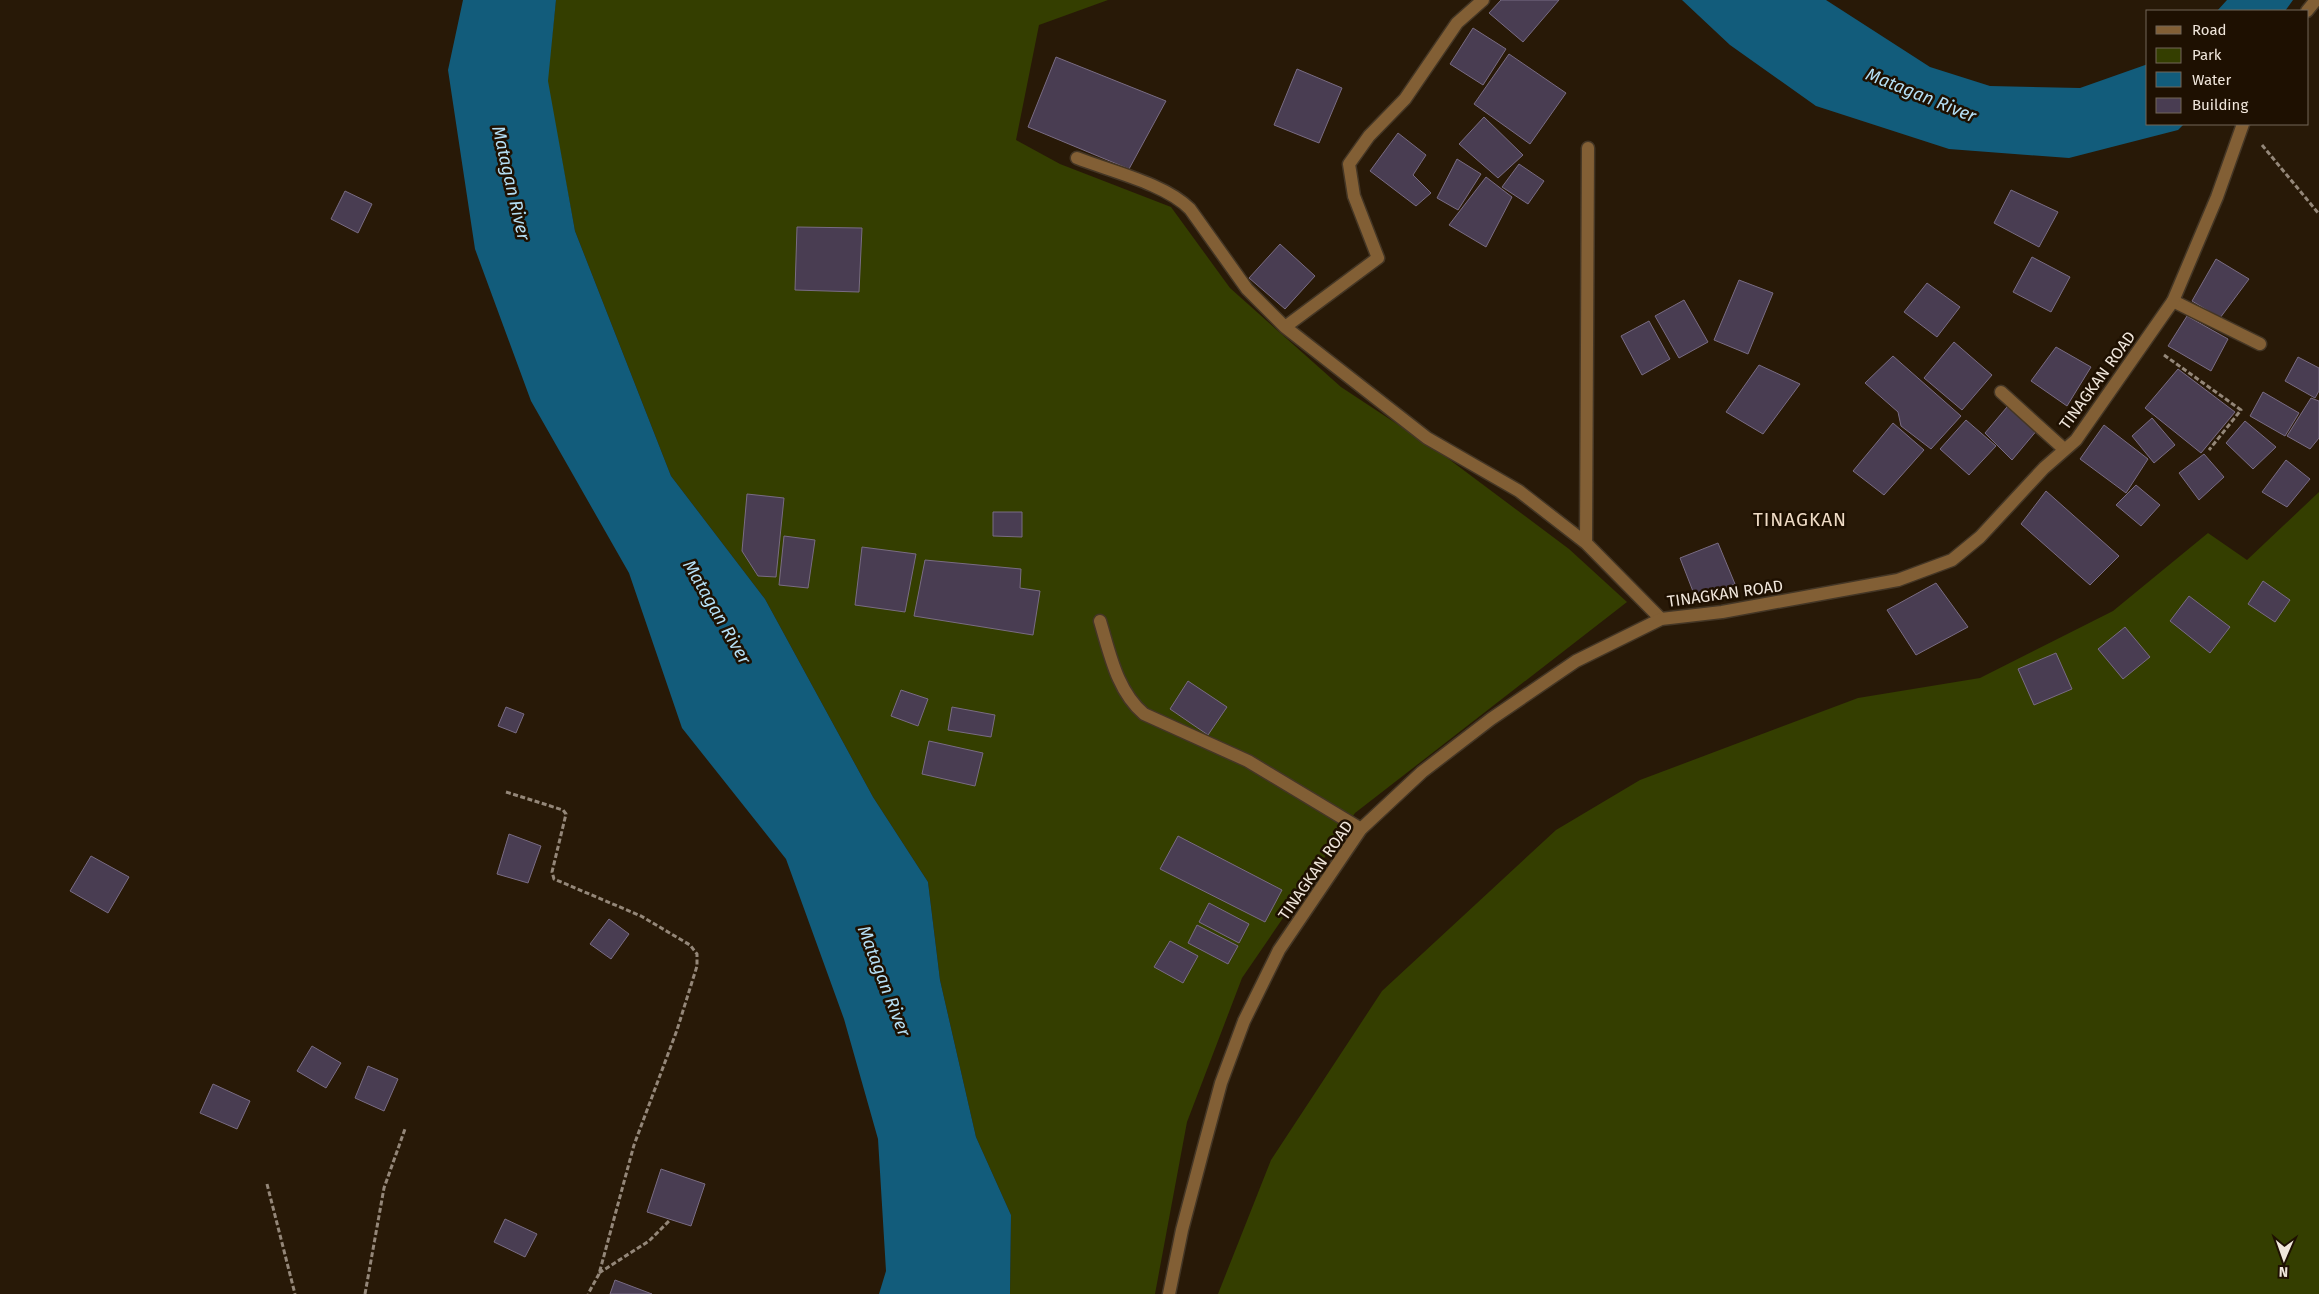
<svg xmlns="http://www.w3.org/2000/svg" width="2319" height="1294" font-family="'Fira Sans',sans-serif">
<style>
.green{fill:#343e00}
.water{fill:#125c7b}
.building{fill:#493d52;stroke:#796c83}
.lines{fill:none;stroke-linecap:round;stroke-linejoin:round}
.service-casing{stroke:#443625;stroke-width:15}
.minor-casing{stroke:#443625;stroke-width:15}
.tertiary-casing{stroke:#443625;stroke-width:15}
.path{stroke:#948779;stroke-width:3;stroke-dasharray:5 2.5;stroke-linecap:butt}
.service{stroke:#825f35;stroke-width:12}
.minor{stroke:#825f35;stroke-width:12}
.tertiary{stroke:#825f35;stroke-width:12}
.labels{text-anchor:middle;stroke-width:5;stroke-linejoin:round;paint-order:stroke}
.street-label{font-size:16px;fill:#f0e6db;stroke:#1e1001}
.water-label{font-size:18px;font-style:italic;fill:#b5dff5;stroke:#1e1001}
.quarter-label{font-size:19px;letter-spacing:1px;fill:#efdbc5;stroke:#1e1001}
</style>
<rect width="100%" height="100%" fill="#281907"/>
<path class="green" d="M556 0H1108L1039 25 1016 140 1060 164 1171 207 1230 288 1341 387 1438 451 1569 549 1627 602 1355 813 1242 978 1187 1122 1155 1294H1010L1011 1215 976 1137 940 980 928 882 873 797 765 599 671 476 575 231 547 81Z
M2319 492V1294H1218L1271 1160 1382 991 1556 830 1640 780 1858 698 1980 678 2113 611 2208 533 2247 560Z"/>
<path class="water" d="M463 0H556L548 81 575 231 671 476 765 599 873 797 928 882 940 980 976 1137 1011 1215 1010 1294H879L886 1271 878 1139 844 1019 786 859 682 728 629 573 531 401 475 249 448 70Z
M1682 0H1826L1930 67 1990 86 2080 88 2148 64V124H2184L2178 130 2069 158 1949 149 1816 106 1730 45Z
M2227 0H2293L2285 11H2217Z"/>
<path class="building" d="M1501 0H1559L1523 42 1489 13Z
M1473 28 1506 49 1483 85 1450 64Z
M1509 54 1566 93 1530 144 1474 104Z
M1056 57 1166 101 1129 169 1028 127Z
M1297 69 1342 88 1319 143 1274 125Z
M1484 117 1523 155 1498 178 1459 144Z
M1398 133 1426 155 1413 175 1431 193 1416 206 1370 171Z
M1457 159 1481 174 1458 210 1437 198Z
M1519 164 1544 181 1528 204 1502 187Z
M1486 177 1512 197 1486 247 1449 225Z
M2011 190 2058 212 2039 247 1994 223Z
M345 191 372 204 358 233 331 219Z
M797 227 862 228 859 292 795 290Z
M1280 244 1315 276 1285 309 1249 278Z
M2032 257 2070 277 2051 312 2013 292Z
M2216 259 2249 279 2220 318 2192 301Z
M1739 280 1773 293 1748 354 1714 340Z
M1927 283 1960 307 1937 337 1904 312Z
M1684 300 1708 342 1679 358 1655 316Z
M2187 316 2228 339 2211 371 2168 346Z
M1649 321 1670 359 1642 375 1621 336Z
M1954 342 1992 375 1962 410 1924 378Z
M2056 347 2091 367 2067 406 2031 381Z
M1893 356 1961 416 1931 449 1901 426 1898 412 1865 383Z
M2298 357 2319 368V391L2315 398 2285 381Z
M1759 365 1800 384 1763 434 1726 412Z
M2178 369 2235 412 2201 453 2145 408Z
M2263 392 2299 413 2285 436 2250 416Z
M2311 398 2319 401V438L2310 449 2287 436Z
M2007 407 2038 429 2012 460 1985 433Z
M2152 418 2175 445 2154 463 2132 436Z
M1966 420 1996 446 1969 475 1940 449Z
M2245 421 2276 447 2253 469 2226 443Z
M1893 423 1924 450 1884 495 1853 471Z
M2104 425 2148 459 2126 493 2080 459Z
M2204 454 2224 477 2199 500 2179 473Z
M2286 460 2310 479 2287 507 2262 492Z
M2136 485 2160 505 2141 526 2116 505Z
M2046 491 2119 556 2090 585 2021 524Z
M747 494 784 498 776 577 758 576 742 551Z
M993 512H1022V537L993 536Z
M784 536 815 540 808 588 779 585Z
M1718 543 1735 584 1696 599 1680 558Z
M862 547 916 554 905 612 855 605Z
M925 560 1021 569 1020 588 1040 591 1033 635 914 616Z
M2263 581 2290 600 2275 622 2248 604Z
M1936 583 1968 627 1916 655 1887 610Z
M2189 596 2230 627 2210 653 2170 621Z
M2125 627 2150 657 2123 679 2098 649Z
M2056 653 2072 689 2034 705 2018 669Z
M1188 681 1227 707 1208 735 1170 709Z
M901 690 928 699 918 726 891 716Z
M506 707 524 714 516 733 498 726Z
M952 707 995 715 991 737 948 730Z
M929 741 983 753 975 786 922 774Z
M509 834 541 846 528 883 497 874Z
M1178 836 1282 890 1265 922 1160 869Z
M91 856 129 877 108 913 70 891Z
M1209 903 1249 924 1239 943 1199 922Z
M609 919 629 934 611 959 590 944Z
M1197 925 1238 946 1228 964 1188 943Z
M1170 941 1198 956 1183 983 1154 967Z
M312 1046 341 1063 326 1088 297 1071Z
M368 1066 398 1079 384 1111 355 1098Z
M213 1084 250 1101 237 1129 200 1113Z
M661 1169 705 1184 691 1226 647 1212Z
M505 1219 537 1234 525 1257 494 1242Z
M615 1280 652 1294H610Z"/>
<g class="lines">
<g class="service-casing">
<path id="service" d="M2173 301 2260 344
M2001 392 2064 449"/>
</g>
<g class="minor-casing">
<path id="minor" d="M1588 148 1586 543 1661 619
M1077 158C1110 171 1166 184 1190 209L1247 289 1285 327 1427 438 1519 491 1586 543
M1285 327 1378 258 1354 196 1349 164 1369 136 1405 99 1457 23 1483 0
M1100 621C1110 654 1117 691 1144 714L1248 761 1361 829"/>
</g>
<g class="tertiary-casing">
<path id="tertiary" d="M2307 11 2316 0
M1169 1294 1182 1230 1203 1150 1221 1083 1244 1021 1279 950 1361 829 1422 772 1491 719 1576 661 1661 619 1722 612 1898 580 1952 560 1980 537 2044 468 2076 440 2173 301 2217 197 2243 124"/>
</g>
<path class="path" d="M2262 145 2319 214
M2164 355 2241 410 2209 450
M506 792 563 810 566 814 552 872 554 879 641 916 690 945 697 954V966L677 1030 634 1145 599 1274 588 1294
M267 1184 295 1294
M599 1273 649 1241 669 1221
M365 1294 384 1188 405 1129"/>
<use href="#service" class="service"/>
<use href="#minor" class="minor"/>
<use href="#tertiary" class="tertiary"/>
</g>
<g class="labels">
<g class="street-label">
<text transform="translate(2097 380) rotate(-54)" y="6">TINAGKAN ROAD</text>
<text transform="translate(1725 593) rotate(-8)" y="6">TINAGKAN ROAD</text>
<text transform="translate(1315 870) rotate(-55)" y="6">TINAGKAN ROAD</text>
</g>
<g class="water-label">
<text transform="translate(1921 95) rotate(22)" y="6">Matagan River</text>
<text transform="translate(511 183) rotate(77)" y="6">Matagan River</text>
<text transform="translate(717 612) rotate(60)" y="6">Matagan River</text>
<text transform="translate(884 981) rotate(69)" y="6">Matagan River</text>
</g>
<g class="quarter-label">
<text x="1800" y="526">TINAGKAN</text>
</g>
</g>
<rect x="2146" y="10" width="162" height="115" fill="#1e1001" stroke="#726658"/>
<rect x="2156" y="26" width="25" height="8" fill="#825f35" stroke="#726658"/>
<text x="2192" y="35" font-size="15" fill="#f0e6db">Road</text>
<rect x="2156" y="48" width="25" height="15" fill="#343e00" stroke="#726658"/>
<text x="2192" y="60" font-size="15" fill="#f0e6db">Park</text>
<rect x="2156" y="72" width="25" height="15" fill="#125c7b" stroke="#726658"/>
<text x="2192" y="85" font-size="15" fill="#f0e6db">Water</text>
<rect x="2156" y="98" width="25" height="15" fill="#493d52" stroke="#726658"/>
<text x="2192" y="110" font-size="15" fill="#f0e6db">Building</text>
<g transform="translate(2284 1259) rotate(182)" stroke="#1e1001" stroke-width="4" paint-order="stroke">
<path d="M0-4L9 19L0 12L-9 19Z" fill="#f0e6db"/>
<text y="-8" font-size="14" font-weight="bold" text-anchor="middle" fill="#f0e6db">N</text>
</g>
</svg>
